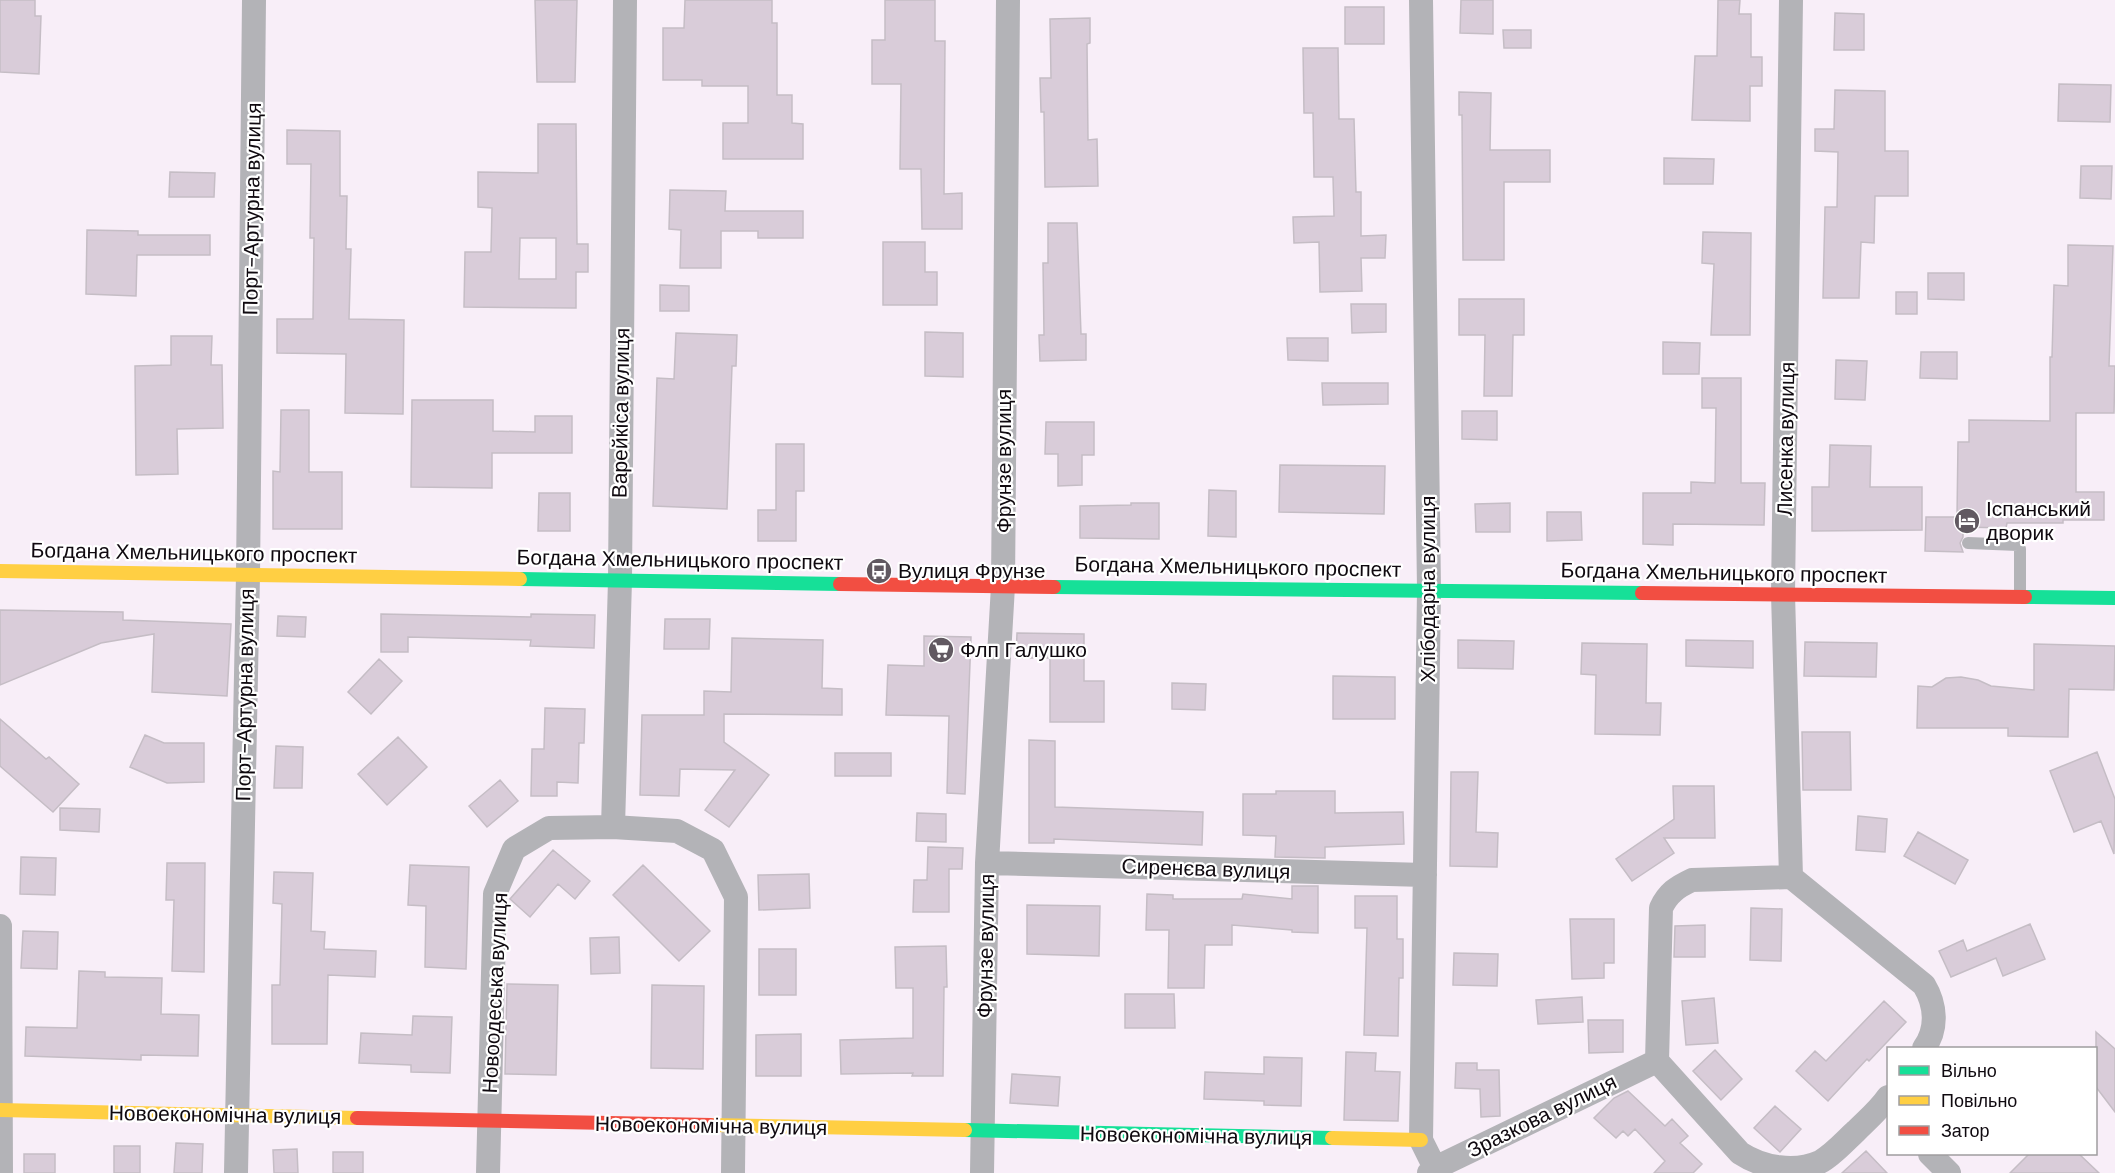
<svg xmlns="http://www.w3.org/2000/svg" width="2115" height="1173" font-family="'DM Sans',sans-serif">
<style>
.building{fill:#d9ccd9;stroke:#c5bdc5;stroke-width:1.5;fill-rule:evenodd}
.lines{fill:none;stroke-linecap:round;stroke-linejoin:round}
.lane{stroke:#b3b3b7;stroke-width:12}
.street{stroke:#b3b3b7;stroke-width:24}
.fast{stroke:#16e098;stroke-width:14}
.slow{stroke:#ffcf43;stroke-width:14}
.jam{stroke:#f24e42;stroke-width:14}
.labels{text-anchor:middle;stroke-width:4.5;stroke-linejoin:round;paint-order:stroke}
.street-label{font-size:21px;fill:#0f090f;stroke:#fff}
.poi-label{font-size:21px;fill:#0f090f;stroke:#fff;text-anchor:start}
</style>
<rect width="100%" height="100%" fill="#f8eef8"/>
<path class="building" d="M0 0H35V16H41L39 74 0 72Z
M535 0H577L575 82H537Z
M685 0H772V23H777V95H792V123L803 124V159H723V123H748V86H702V80H663V28H684Z
M885 0H935V41H945L944 194 962 193V229H922L921 169H900L901 84H872V40H885Z
M1461 0H1493V34L1460 33Z
M1718 0H1740L1739 14H1751V57H1762V86H1750V121L1692 120 1695 56H1717Z
M1345 7H1384V44H1345Z
M1835 13 1864 14V50H1834Z
M1090 18V43L1087 44 1088 140 1097 139 1098 186 1045 187 1044 112H1041L1040 78H1051L1050 19Z
M1503 30H1531V48H1504Z
M1303 48H1338L1339 119H1354L1356 192H1361V236L1386 235 1385 258H1361L1362 291 1320 292 1319 242 1294 243 1293 217 1334 216 1333 177H1314L1313 113H1304Z
M2059 84 2111 85 2110 122 2058 121Z
M1835 90 1885 91V151H1908V196H1875L1874 243 1861 242 1859 298H1823L1825 207H1837L1838 152 1815 151V129H1834Z
M1459 92 1491 93 1490 150H1550V182H1504V260H1463L1462 115H1459Z
M538 124H576L577 244H588V272H576V308L464 307 465 252H491L492 208 478 207V172L538 173ZM520 238H556V279H519Z
M287 130 340 131V196H347L346 249H351L349 319 404 320 403 414 345 413 346 354 277 353V319H313L314 238H310L311 164H287Z
M1664 158 1714 159 1713 184H1664Z
M2081 166H2112L2111 199 2080 198Z
M170 172 215 173 214 197H169Z
M670 190 726 191 725 211H803V238H758V231H721V268H680L681 230 669 229Z
M1048 223H1077L1081 334H1086V360L1040 361 1039 335H1044L1043 263H1048Z
M87 230 138 231V235H210V255H137L136 296 86 294Z
M1703 232 1751 233 1750 335H1711L1714 264 1702 263Z
M883 242H925V272H937V305H883Z
M2068 245 2113 246 2109 366H2115L2114 413H2076V492H2104V520H2063V523H2007L2006 528 1963 527V537L1960 543 1963 552 1925 551 1926 517H1957L1958 442H1969V420L2050 421V357H2052L2054 285 2068 286Z
M1928 273H1964V300L1928 299Z
M660 285 689 286V311H660Z
M1896 292H1917V314H1896Z
M1459 299H1524V335H1513L1512 396H1484L1485 335H1459Z
M1351 304H1386V332L1352 333Z
M925 332 963 333V377L925 376Z
M676 333 737 335 736 366H732L727 509 653 506 657 378 674 379Z
M171 336H212L211 365H222L223 428 177 429 178 474 136 475 135 366 171 365Z
M1287 338H1328V361L1288 360Z
M1663 342 1700 343 1699 374H1663Z
M1921 352H1957V379L1920 378Z
M1836 360 1867 361 1865 400 1835 399Z
M1702 378H1741V483H1765L1764 525 1673 524V545L1643 544V493H1691V482L1715 483 1716 408H1702Z
M1322 383H1388V404L1323 405Z
M412 400H493V431L535 432V416H572V453H492V488L411 487Z
M281 410H309V472H342V529H273V471L280 472Z
M1462 411H1497V440L1462 439Z
M1046 422H1094V455H1082V485L1058 486V454H1045Z
M776 444H804V491H796V541H758V510H776Z
M1830 445 1871 446 1870 487H1922V530L1812 531V487H1829Z
M1280 465 1385 466 1384 514 1279 512Z
M1209 490 1236 491V537L1208 536Z
M539 493H570V531H538Z
M1131 503H1159V539L1080 538V506L1131 505Z
M1510 503V532H1476L1475 504Z
M1547 512H1581L1582 540 1547 541Z
M0 610 123 612V620L231 624 227 696 152 692 154 634 101 643 0 685Z
M381 614 531 617V614L595 615 594 648 530 646 531 640 408 637V652H381Z
M278 616 306 617 305 637 277 636Z
M665 619H710L709 649H664Z
M1017 633 1084 634V681H1104V722H1050V658H1016Z
M924 636 971 637 965 794 947 793 949 716 886 715 888 665 924 666Z
M732 638 823 640 822 688 842 689V715L724 714V742L769 775 729 827 705 810 735 770 680 769 679 796 640 795 642 715H704V691L731 692Z
M1458 640 1514 641 1513 669 1458 668Z
M1686 640 1753 641V668L1686 666Z
M1805 642 1877 643 1876 677 1804 676Z
M1582 643 1647 644 1646 703H1661L1660 735 1595 734 1596 675 1581 674Z
M2034 644 2115 646 2114 690 2069 689 2068 737 2008 736V728H1917L1918 686 1932 687 1946 678 1961 677 1978 680 1991 686 2034 690Z
M379 659 402 681 371 714 348 692Z
M1333 676 1395 677V719H1333Z
M1172 683 1206 684 1205 710 1172 709Z
M545 708 585 709 584 743H579L578 783 557 782V796H531L532 749H544Z
M0 719 46 759 49 757 79 784 53 812 0 766Z
M1802 732H1850L1851 790H1803Z
M145 735 164 743H204V782L167 783 130 767Z
M398 737 427 767 387 805 358 774Z
M1029 740 1055 741V807L1203 812 1202 845 1054 839V843H1029Z
M276 746 303 747 302 788H274Z
M2097 752 2115 799 2114 854 2101 821 2074 832 2050 771Z
M835 753H891V776H835Z
M1451 772H1478L1476 832 1498 833 1497 867 1450 866Z
M500 780 518 801 487 827 469 806Z
M1673 786H1714L1715 838H1664L1674 853 1632 881 1616 859 1674 819Z
M1276 791H1335V813L1403 812 1404 844 1325 847V858L1275 857 1276 836 1243 835V794H1276Z
M60 808 100 809 99 832 60 830Z
M917 813 946 814V842L916 841Z
M1858 816 1887 819 1885 852 1856 850Z
M1918 832 1968 860 1955 884 1904 856Z
M928 847 963 848 962 869H949V912H913L914 880H927Z
M553 850 590 881 575 899 558 884 530 917 510 899Z
M21 857 56 858 55 895 20 894Z
M167 863H205L204 972 172 971 174 900H166Z
M410 865 469 867 466 969 425 967 426 906 408 905Z
M643 865 710 931 679 961 613 895Z
M274 872 313 873 311 931 325 932 324 949 376 951 375 977 328 975 327 1044H272V985H280L282 904 273 903Z
M809 874 810 908 759 910 758 875Z
M1292 886H1318V933L1292 932V930L1232 925V945H1205L1204 988H1168L1169 930H1146L1147 894 1173 895V899H1242L1243 894 1292 899Z
M1355 896H1397V939H1403V978H1399L1398 1036 1364 1035 1367 928H1355Z
M1027 905 1100 906 1099 956 1027 954Z
M1751 908 1782 909 1781 961 1750 960Z
M1570 919H1614V963H1604V978L1572 979Z
M2030 924 2045 959 2003 976 1996 958 1951 977 1939 951 1963 940 1967 951Z
M1705 925V957H1674L1675 926Z
M23 931 58 932 57 969 21 968Z
M619 937 620 973 591 974 590 938Z
M946 946 947 987H944L943 1076H912L913 1073 841 1074 840 1040 913 1038V988H896L895 947Z
M759 949H796V995H759Z
M1454 953 1498 954 1497 986 1453 985Z
M79 971 105 972V977L162 978 161 1014 199 1015 198 1056 141 1055V1060L25 1056 26 1027 77 1028Z
M507 984 558 985 556 1075 505 1074Z
M652 985 704 986 703 1069 651 1068Z
M1125 994H1174L1175 1028H1125Z
M1582 997 1583 1022 1538 1024 1536 1000Z
M1714 998 1718 1043 1686 1045 1682 1001Z
M1884 1001 1906 1022 1869 1061 1867 1059 1828 1101 1796 1071 1815 1051 1826 1061Z
M413 1016 452 1017 450 1073 411 1072V1065L359 1063 361 1033 412 1035Z
M1588 1020H1623V1052L1589 1053Z
M2096 1032 2115 1049V1112L2096 1087Z
M801 1034V1076H756V1035Z
M1715 1050 1742 1079 1721 1100 1693 1071Z
M1346 1052 1376 1053 1375 1071 1400 1072 1398 1121 1344 1120Z
M1264 1057 1302 1058 1301 1106 1264 1105V1101L1204 1099 1205 1072 1264 1074Z
M1456 1063H1477V1070H1499L1500 1116 1481 1117 1480 1089 1455 1088Z
M1012 1074 1060 1077 1058 1106 1010 1103Z
M1628 1091 1665 1126 1672 1119 1688 1136 1680 1143 1702 1164 1693 1173H1654L1665 1161 1635 1129 1628 1136 1623 1131 1616 1138 1594 1118 1614 1098Z
M1775 1106 1801 1129 1780 1152 1754 1128Z
M176 1143 203 1144 202 1173H174Z
M114 1146H140V1173H114Z
M297 1149 298 1173H274L273 1150Z
M1866 1151 1887 1173H1842Z
M333 1152H363V1173H333Z
M24 1154H55V1173H24Z
M2029 1154H2079L2099 1173H2010Z"/>
<g class="lines">
<path class="lane" d="M1968 543 2018 545 2020 549V594"/>
<path class="street" d="M1421 0 1429 590 1421 1140 1435 1168 1440 1173
M613 827 620 580 625 0
M987 863 1425 875
M1791 877 1783 594 1791 0
M0 926 1 1173
M1888 1097C1879 1110 1867 1120 1856 1131 1845 1141 1833 1155 1820 1162 1795 1173 1763 1168 1740 1153L1657 1061 1661 908C1668 893 1677 887 1692 880L1791 877 1924 985C1936 1005 1938 1029 1924 1048
M1930 1154 1949 1173
M236 1173 248 575 254 0
M488 1173 495 894 514 849 549 828 613 827 677 831 713 850 736 897 733 1173
M982 1173 987 863 1003 586 1008 0
M1429 1173 1435 1168 1657 1061"/>
<path class="fast" d="M520 579 840 584
M1054 587 1642 593
M2025 597 2115 598
M965 1130 1332 1138"/>
<path class="slow" d="M0 571 520 579
M0 1110 357 1118
M711 1125 965 1130
M1332 1138 1421 1140"/>
<path class="jam" d="M840 584 1054 587
M1642 593 2025 597
M357 1118 711 1125"/>
</g>
<defs>
<g id="hotel-disc" transform="scale(1.35)"><circle r="9.5" fill="#615961" stroke="#fff"/><path d="M-6-4.5h1.5V1H6V5H4.5V3h-9V5H-6ZM-4 0a1.8 1.8 0 1 1 3.6 0ZM.5 0V-2.5h3Q6-2.5 6 0Z" fill="#fff"/></g>
<g id="bus-disc" transform="scale(1.35)"><circle r="9.5" fill="#615961" stroke="#fff"/><path d="M-5-6H5V4H4V6H2V4H-2V6H-4V4H-5ZM-3.5-4V0h7V-4ZM-3.5 1.2v1.5H-2V1.2ZM2 1.2v1.5H3.5V1.2Z" fill="#fff"/></g>
<g id="supermarket-disc" transform="scale(1.35)"><circle r="9.5" fill="#615961" stroke="#fff"/><path d="M-6-5.5h2.5l.6 2H6L4.5 2H-2.5L-4.4-4H-6ZM-1.5 3.2a1.3 1.3 0 1 0 .1 0ZM3 3.2a1.3 1.3 0 1 0 .1 0Z" fill="#fff"/></g>
</defs>
<g fill-rule="evenodd">
<use href="#hotel-disc" x="1967" y="521"/>
<use href="#bus-disc" x="879" y="571"/>
<use href="#supermarket-disc" x="941" y="650"/>
</g>
<g class="labels">
<g class="street-label">
<text transform="translate(252 209) rotate(-89)" y="7">Порт-Артурна вулиця</text>
<text transform="translate(621 413) rotate(-89)" y="7">Варейкіса вулиця</text>
<text transform="translate(1786 439) rotate(-89)" y="7">Лисенка вулиця</text>
<text transform="translate(1004 461) rotate(-90)" y="7">Фрунзе вулиця</text>
<text transform="translate(194 553) rotate(1)" y="7">Богдана Хмельницького проспект</text>
<text transform="translate(680 560) rotate(1)" y="7">Богдана Хмельницького проспект</text>
<text transform="translate(1238 567) rotate(1)" y="7">Богдана Хмельницького проспект</text>
<text transform="translate(1724 573) rotate(1)" y="7">Богдана Хмельницького проспект</text>
<text transform="translate(1428 589) rotate(-90)" y="7">Хлібодарна вулиця</text>
<text transform="translate(245 695) rotate(-89)" y="7">Порт-Артурна вулиця</text>
<text transform="translate(1206 869) rotate(2)" y="7">Сиренєва вулиця</text>
<text transform="translate(986 946) rotate(-89)" y="7">Фрунзе вулиця</text>
<text transform="translate(495 993) rotate(-87)" y="7">Новоодеська вулиця</text>
<text transform="translate(225 1115) rotate(1)" y="7">Новоекономічна вулиця</text>
<text transform="translate(1542 1116) rotate(-26)" y="7">Зразкова вулиця</text>
<text transform="translate(711 1126) rotate(1)" y="7">Новоекономічна вулиця</text>
<text transform="translate(1196 1136) rotate(1)" y="7">Новоекономічна вулиця</text>
</g>
<g class="poi-label">
<text x="1986" y="516">Іспанський<tspan x="1986" dy="24">дворик</tspan></text>
<text x="898" y="578">Вулиця Фрунзе</text>
<text x="960" y="657">Флп Галушко</text>
</g>
</g>
<rect x="1887" y="1047" width="210" height="108" fill="#ffffff" stroke="#9f9d9f" stroke-width="1.5"/>
<rect x="1899" y="1066" width="30" height="9" fill="#16e098" stroke="#9f9d9f" stroke-width="1.5"/>
<text x="1941" y="1077" font-size="18" fill="#0f090f">Вільно</text>
<rect x="1899" y="1096" width="30" height="9" fill="#ffcf43" stroke="#9f9d9f" stroke-width="1.5"/>
<text x="1941" y="1107" font-size="18" fill="#0f090f">Повільно</text>
<rect x="1899" y="1126" width="30" height="9" fill="#f24e42" stroke="#9f9d9f" stroke-width="1.5"/>
<text x="1941" y="1137" font-size="18" fill="#0f090f">Затор</text>
</svg>
